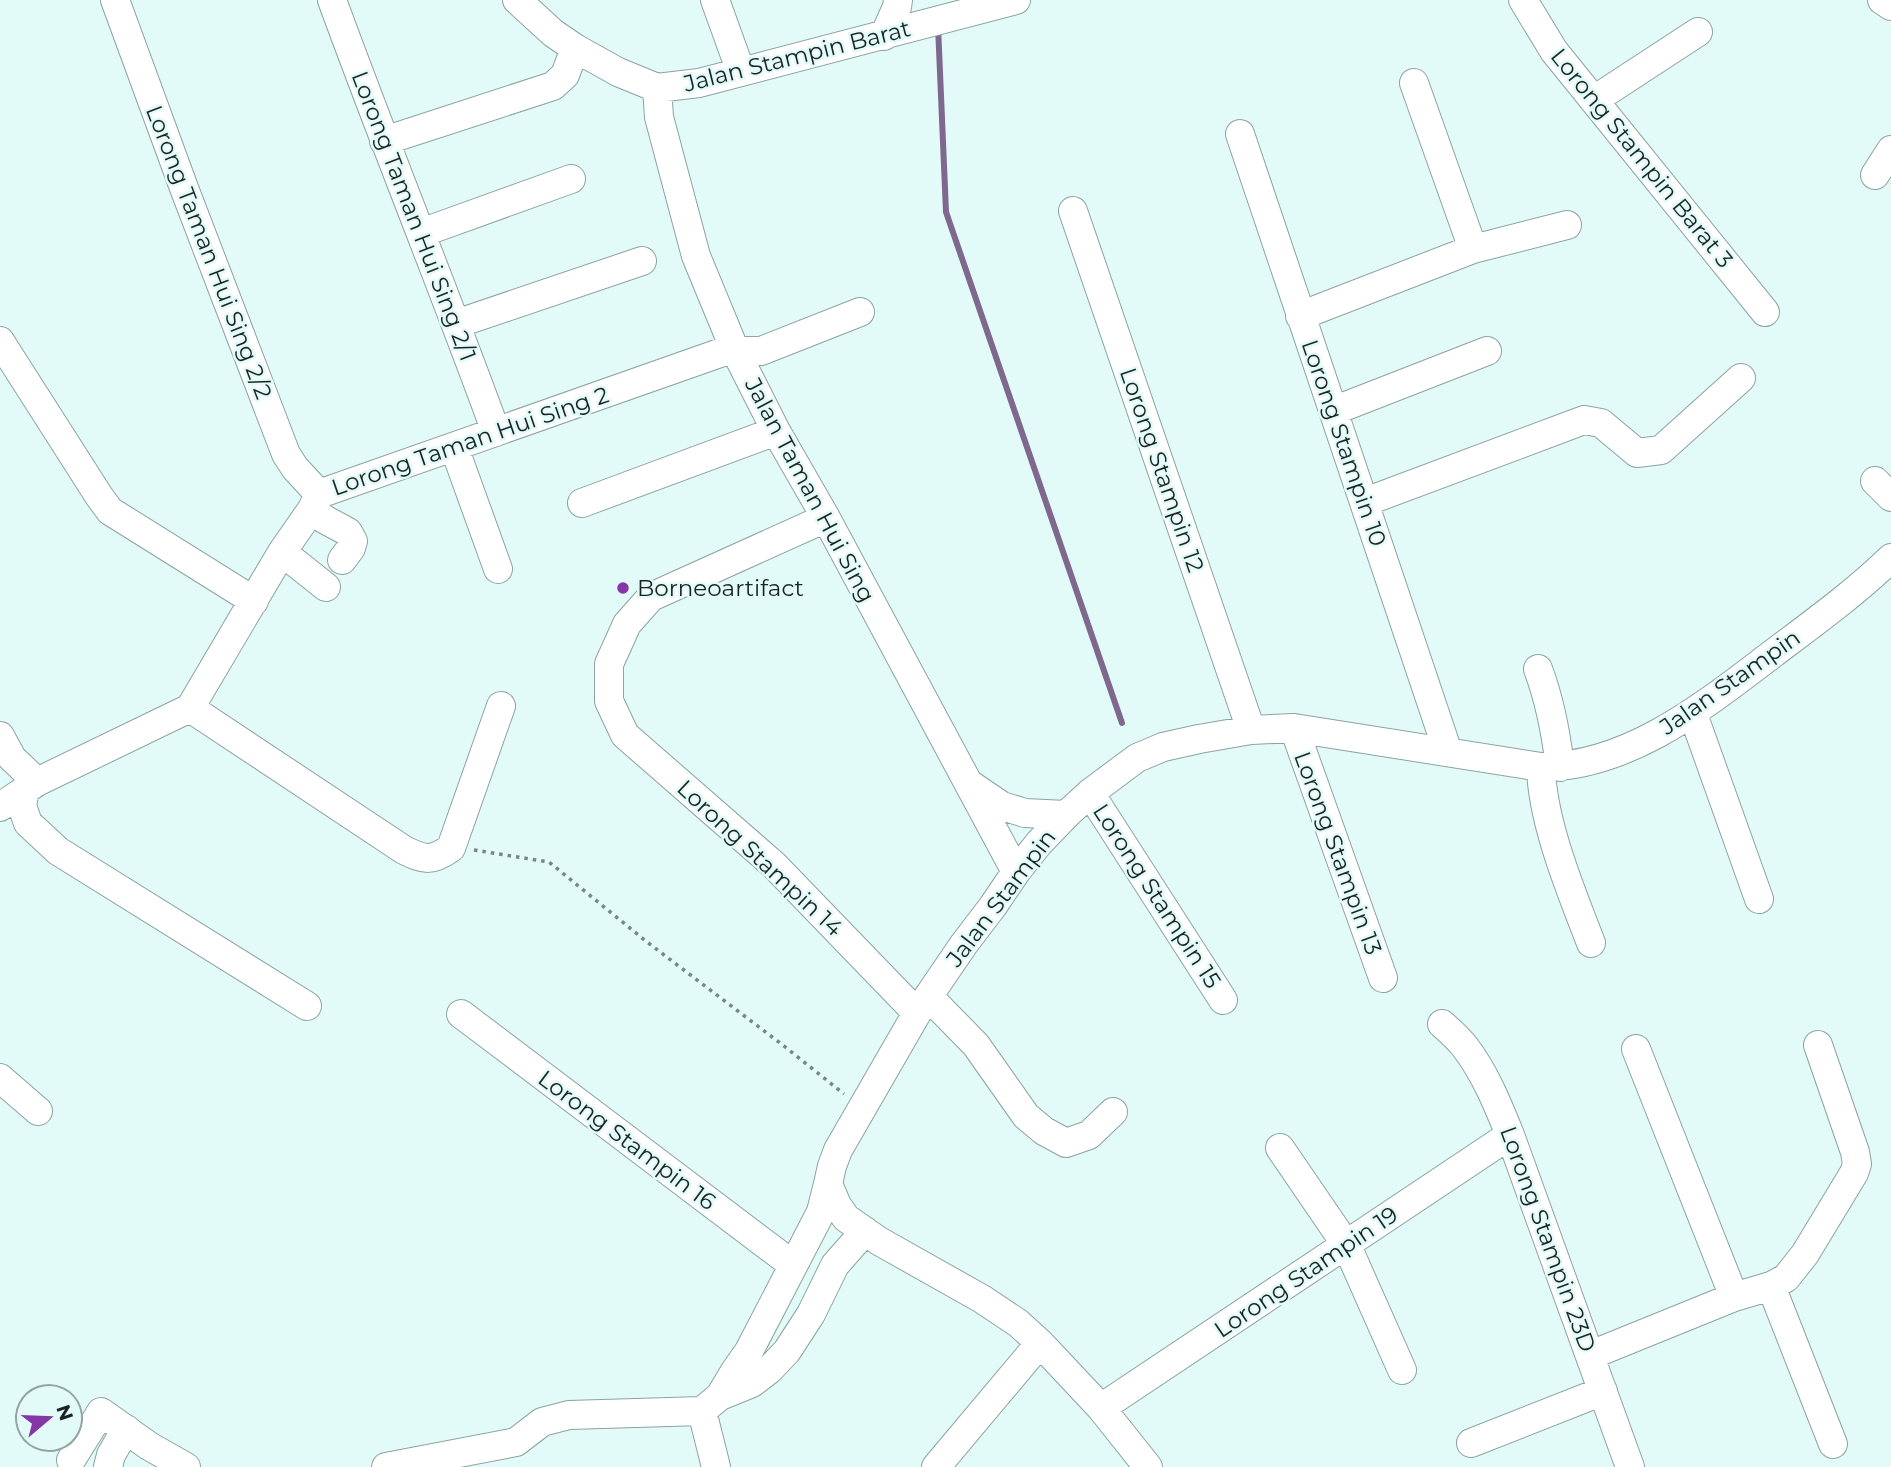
<svg xmlns="http://www.w3.org/2000/svg" width="1891" height="1467" font-family="Montserrat,sans-serif">
<style>
.lines{fill:none;stroke-linecap:round;stroke-linejoin:round}
.stream{stroke:#7e688e;stroke-width:6}
.minor-casing{stroke:#8ba3a1;stroke-width:30}
.path{stroke:#778786;stroke-width:3.5;stroke-dasharray:3.5 5;stroke-linecap:butt}
.minor{stroke:#fff;stroke-width:28}
.poi-dot{fill:#8536a7;stroke:#e2fbf9;stroke-width:2.5}
.labels{text-anchor:middle;stroke-width:5;stroke-linejoin:round;paint-order:stroke}
.street-label{font-size:23px;fill:#1a2322;stroke:#e2fbf9}
.poi-label{font-size:23px;fill:#1a2322;stroke:#e2fbf9;text-anchor:start}
</style>
<rect width="100%" height="100%" fill="#e2fbf9"/>
<g class="lines">
<path class="stream" d="M938 26 946 212 1122 723"/>
<g class="minor-casing">
<path id="minor" d="M115 0 184 188 286 454 295 468 319 494
M332 0C385 145 443 287 496 432
M517 0 553 33 575 48 618 72 657 88 699 83 1016 0
M715 0 741 72
M1523 0 1554 51 1765 312
M1882 0 1891 6
M884 36 897 7 898 0
M1414 83 1473 249
M657 88 659 117 696 256 734 348 776 431 826 518 1016 872
M1594 100 1698 32
M1240 134 1448 752
M384 141 553 86 565 75 575 48
M1875 175 1891 150
M1073 211 1251 730
M421 233 571 179
M1300 316 1473 249 1567 225
M456 324 642 261
M0 341 99 496 110 511 254 601
M1333 411 1487 351
M454 447 498 569
M1875 481 1891 497
M1365 502 1584 420 1601 423 1637 453 1661 450 1741 378
M582 503 776 431
M312 509 324 519 348 532 353 541 351 548 342 560
M826 518 651 597 627 624 609 664V701L625 735 774 865 917 1013
M282 552 326 587
M1538 669C1550 701 1556 733 1560 767
M190 708 404 850C425 860 431 862 451 848L501 706
M1693 714 1759 899
M1294 728 1383 978
M0 736 12 758 37 782
M1541 767C1542 822 1571 891 1591 943
M971 785 1002 806 1025 813 1066 815
M25 790 22 806 28 823 58 851 307 1006
M1090 793 1223 1000
M0 807 37 782 190 708 282 552 312 509 319 494 734 348 746 351H761L860 312
M929 997 976 1045 1026 1116 1044 1131 1066 1143 1089 1135 1113 1112
M461 1014 793 1265
M1442 1024C1450 1031 1459 1039 1465 1047 1485 1073 1498 1105 1510 1135L1630 1467
M1636 1049 1734 1297
M0 1078 38 1111
M1280 1148 1347 1246 1402 1370
M1771 1286 1833 1444
M1591 1355 1734 1297 1771 1286 1786 1278 1805 1254 1854 1173 1857 1164 1855 1152 1818 1045
M720 1396 752 1383 769 1370 787 1351 811 1314 835 1265 865 1231
M1101 1408 1510 1135
M702 1411 716 1467
M1471 1443 1603 1391
M71 1460 101 1412 149 1446 186 1467
M108 1467 111 1455 126 1429
M386 1467 516 1442 542 1422 569 1415 702 1411 720 1396 735 1371 749 1351 821 1212 828 1184
M936 1467 1040 1343
M1148 1467 1101 1408 1040 1343 1018 1323 982 1299 879 1241 846 1218 837 1205 828 1184 832 1166 838 1150 917 1013 964 944 993 906 1016 872 1039 843 1066 815 1090 793 1137 758 1163 747 1199 739 1251 730 1294 728 1541 767C1629 767 1705 705 1771 655 1812 624 1854 594 1891 558"/>
</g>
<path class="path" d="M474 850 549 862 647 942 784 1046 844 1094"/>
<use href="#minor" class="minor"/>
</g>
<circle class="poi-dot" cx="623" cy="588" r="7"/>
<g class="labels">
<g class="street-label">
<text transform="translate(797 56) rotate(-14)" y="8">Jalan Stampin Barat</text>
<text transform="translate(1642 158) rotate(51)" y="8">Lorong Stampin Barat 3</text>
<text transform="translate(414 216) rotate(69)" y="8">Lorong Taman Hui Sing 2/1</text>
<text transform="translate(209 252) rotate(69)" y="8">Lorong Taman Hui Sing 2/2</text>
<text transform="translate(470 441) rotate(-19)" y="8">Lorong Taman Hui Sing 2</text>
<text transform="translate(1344 443) rotate(71)" y="8">Lorong Stampin 10</text>
<text transform="translate(1162 470) rotate(71)" y="8">Lorong Stampin 12</text>
<text transform="translate(810 490) rotate(62)" y="8">Jalan Taman Hui Sing</text>
<text transform="translate(1730 682) rotate(-35)" y="8">Jalan Stampin</text>
<text transform="translate(1338 853) rotate(70)" y="8">Lorong Stampin 13</text>
<text transform="translate(760 858) rotate(43)" y="8">Lorong Stampin 14</text>
<text transform="translate(1157 896) rotate(57)" y="8">Lorong Stampin 15</text>
<text transform="translate(1001 898) rotate(-53)" y="8">Jalan Stampin</text>
<text transform="translate(627 1140) rotate(37)" y="8">Lorong Stampin 16</text>
<text transform="translate(1548 1239) rotate(70)" y="8">Lorong Stampin 23D</text>
<text transform="translate(1306 1272) rotate(-34)" y="8">Lorong Stampin 19</text>
</g>
<g class="poi-label">
<text x="637" y="596">Borneoartifact</text>
</g>
</g>
<g transform="translate(49 1418) rotate(71)"><circle r="33" fill="#e2fbf9" stroke="#92a5a3" stroke-width="2"/>
<path d="M0-5L12 26L0 18L-12 26Z" fill="#8536a7"/>
<text y="-10" font-size="19" font-weight="bold" text-anchor="middle" fill="#1a2322">N</text>
</g>
</svg>
